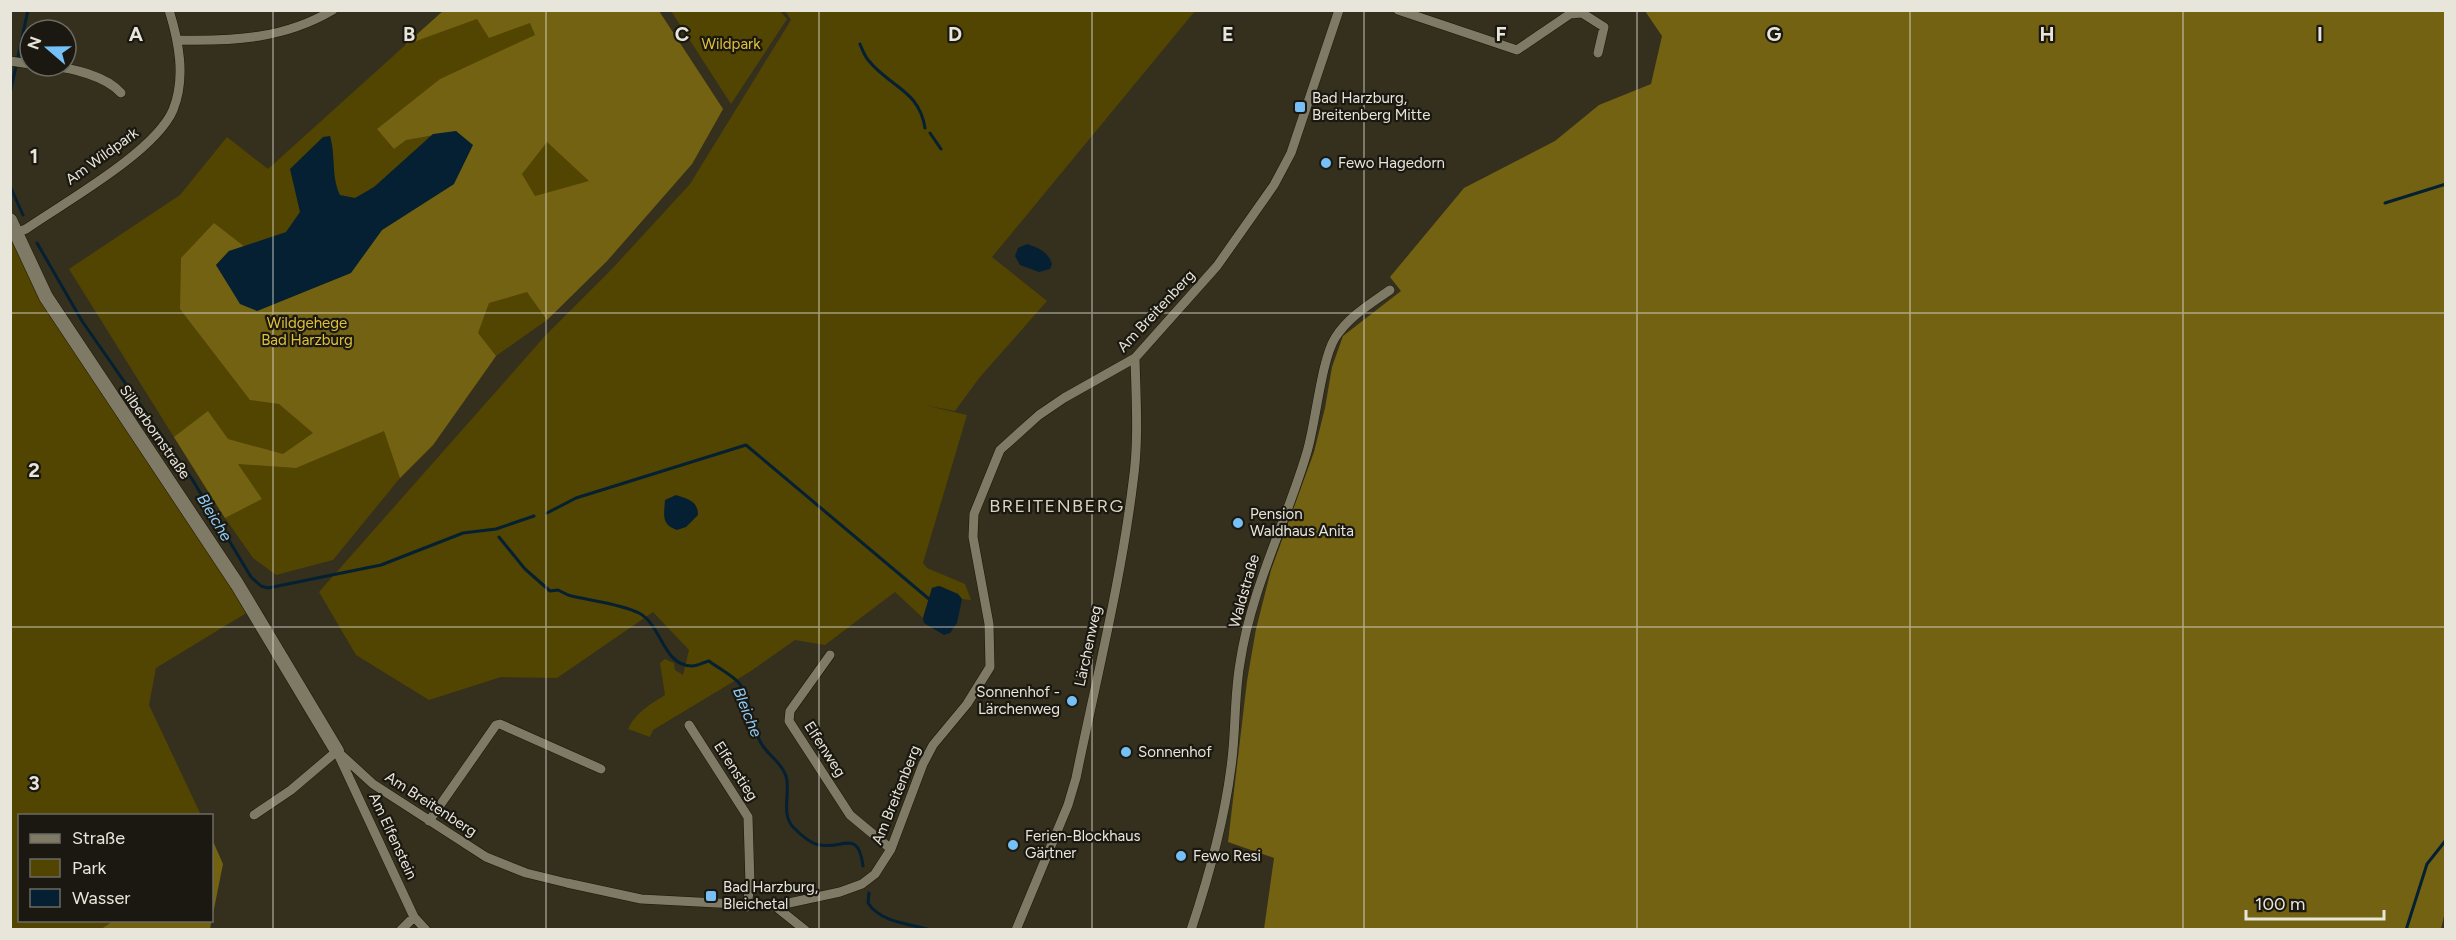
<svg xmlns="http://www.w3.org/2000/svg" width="2456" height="940" font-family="Figtree,sans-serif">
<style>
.green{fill:#524401}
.forest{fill:#736212;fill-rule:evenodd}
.water{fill:#052032}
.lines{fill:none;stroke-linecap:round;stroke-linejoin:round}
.stream{stroke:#052032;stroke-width:3}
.street-casing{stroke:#1c1706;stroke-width:10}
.secondary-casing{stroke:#1c1706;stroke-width:15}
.street{stroke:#7f7a65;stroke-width:9}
.secondary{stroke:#7f7a65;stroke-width:14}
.grid{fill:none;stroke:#e8e5da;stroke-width:1.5;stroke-opacity:0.55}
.poi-dot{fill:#76c0f7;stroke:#1a1810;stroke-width:2}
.labels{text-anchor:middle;stroke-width:4.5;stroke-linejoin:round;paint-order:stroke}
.park-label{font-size:15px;fill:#dfc13a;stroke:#1a1810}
.poi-label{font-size:15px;fill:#e8e5da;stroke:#1a1810;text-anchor:start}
.street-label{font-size:15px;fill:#e8e5da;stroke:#1a1810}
.water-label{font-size:16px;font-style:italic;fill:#91cdfb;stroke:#1a1810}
.quarter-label{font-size:18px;letter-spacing:1.5px;fill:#d9d4bd;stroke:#1a1810}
.grid-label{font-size:20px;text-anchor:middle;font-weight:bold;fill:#e8e5da;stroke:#1a1810;stroke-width:4.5;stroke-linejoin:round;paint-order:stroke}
</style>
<rect width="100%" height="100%" fill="#34301d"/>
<path class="green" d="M443 11H659L723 109 692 164 607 261 547 320 496 356 433 445 400 478 333 560 276 575 253 558 220 511 69 269 180 195 227 137 268 169Z
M671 11H780L787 19 731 104Z
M785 11H1195L992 257 1047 301 980 377 955 411 924 405 967 415 923 563 927 568 965 584 971 600 962 599 958 594 940 586 932 588 923 618 895 592 825 645 795 640 751 671 653 730 650 737 628 729C636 712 649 705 665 695L660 663 665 659 674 663 675 670 683 675 689 650 653 612 557 678 501 677 429 700 356 655 319 592 545 336 611 270 690 184 791 20Z
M10 235 248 612 156 668 149 705 201 815 20 816V920L113 921 101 929H11Z"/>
<path class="forest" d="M443 11H659L723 109 692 164 607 261 547 320 527 292 489 303 478 333 496 356 433 445 400 478 384 431 296 468 238 464 262 499 225 518 174 437 208 411 228 439 283 454 313 433 279 404 250 400 180 309 181 258 214 223 245 247 229 251 216 265 225 279 257 311 350 273 382 230 454 184 457 131 406 140 394 149 377 129 440 79 535 35 530 23 489 38 477 19 405 45ZM547 142 589 181 535 196 522 174Z
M1645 11H2445L2446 907 2441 929H1264L1274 858 1228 842 1247 681 1256 629 1271 570 1314 452 1325 408 1332 367 1343 336 1401 291 1390 277 1464 188 1555 141 1599 105 1651 84 1662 36Z
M212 839 223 864 210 929H101L113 921 212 920Z"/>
<path class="water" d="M456 131 473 145 454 184 382 230 351 273 257 311 240 304 216 265 229 251 286 232 300 212 290 169 323 137 330 136C336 157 331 176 340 195L355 198 374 187 433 134Z
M1027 244C1038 247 1049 253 1052 264L1050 269 1039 272 1020 265 1015 256 1018 248Z
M676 495C688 499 698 501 698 515L686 527 677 530C661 525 664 515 665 500Z
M939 586 958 594 962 599 957 623 950 633 944 635 924 623 923 618 932 588Z"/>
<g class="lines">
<path class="stream" d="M860 44C862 49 865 57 869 61 890 87 919 90 925 128
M10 94 28 10
M930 133 941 149
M10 186 23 215
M2385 203 2446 184
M37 243 82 321 192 479 251 577 261 586 268 588 381 565 463 533 496 529 534 516
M547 513 576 498 746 445 929 599
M499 537 525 569 550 591 558 590 568 595C590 601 619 603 639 613 662 625 663 666 692 666 698 666 704 662 709 661 718 668 732 675 739 683 750 697 752 728 761 743 768 756 781 761 786 776 791 792 780 815 794 828 801 835 811 844 820 845 844 849 858 829 863 866
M869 893 868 903C881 923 911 924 931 930
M2406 930 2427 864 2446 840"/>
<g class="street-casing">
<path id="street" d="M1398 10 1517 50 1570 14 1582 13 1604 27 1598 53
M179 40C234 41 284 39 333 10
M10 61 30 64
M50 66C72 68 106 76 121 93
M16 233 26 229C65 202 155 152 173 110 186 78 179 42 169 10
M830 655 790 711 789 721 850 815 891 849
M689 725 748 817 750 884 747 907
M337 751 373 784 486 857 526 873 567 883 641 899 775 906 840 892 862 884 875 874 891 849 923 764 933 745 967 704 990 667 989 624 973 537 974 514 1000 450 1039 415 1064 398 1135 358 1217 266 1274 185 1291 153 1339 10
M339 756 414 917 426 930
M254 815 291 790 337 751
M429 821 496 725 500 724 601 769
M775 906 805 930
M401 930 414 917
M1016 930 1068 805 1076 778C1096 680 1121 581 1133 482 1139 441 1136 399 1135 358
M1191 930C1209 876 1224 823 1231 767 1236 733 1234 697 1240 663 1251 589 1286 523 1307 452 1316 422 1321 361 1335 338 1348 317 1370 304 1390 290"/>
</g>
<g class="secondary-casing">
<path id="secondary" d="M10 220 46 297 237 584 337 751"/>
</g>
<use href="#street" class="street"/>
<use href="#secondary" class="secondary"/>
</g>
<path class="grid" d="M273 10V930M546 10V930M819 10V930M1092 10V930M1364 10V930M1637 10V930M1910 10V930M2183 10V930M10 313H2446M10 627H2446"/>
<g class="poi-dot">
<rect x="1294" y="101" width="12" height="12" rx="3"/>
<circle cx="1326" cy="163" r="6"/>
<circle cx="1238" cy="523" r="6"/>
<circle cx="1072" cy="701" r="6"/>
<circle cx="1126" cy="752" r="6"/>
<circle cx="1013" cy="845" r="6"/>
<circle cx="1181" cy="856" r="6"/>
<rect x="705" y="890" width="12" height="12" rx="3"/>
</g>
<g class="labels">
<g class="park-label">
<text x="731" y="49">Wildpark</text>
<text x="307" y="328">Wildgehege<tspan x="307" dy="17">Bad Harzburg</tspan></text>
</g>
<g class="poi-label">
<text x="1312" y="103">Bad Harzburg,<tspan x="1312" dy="17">Breitenberg Mitte</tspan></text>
<text x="1338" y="168">Fewo Hagedorn</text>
<text x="1250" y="519">Pension<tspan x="1250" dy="17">Waldhaus Anita</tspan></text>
<text x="1060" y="697" text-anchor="end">Sonnenhof -<tspan x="1060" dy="17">Lärchenweg</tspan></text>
<text x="1138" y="757">Sonnenhof</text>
<text x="1025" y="841">Ferien-Blockhaus<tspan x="1025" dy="17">Gärtner</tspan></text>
<text x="1193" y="861">Fewo Resi</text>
<text x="723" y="892">Bad Harzburg,<tspan x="723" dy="17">Bleichetal</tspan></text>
</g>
<g class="street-label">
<text transform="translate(102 156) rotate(-36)" y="5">Am Wildpark</text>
<text transform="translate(1156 311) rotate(-47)" y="5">Am Breitenberg</text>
<text transform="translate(155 432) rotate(55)" y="5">Silberbornstraße</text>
<text transform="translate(1244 591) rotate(-74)" y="5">Waldstraße</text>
<text transform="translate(1088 646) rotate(-78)" y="5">Lärchenweg</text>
<text transform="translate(825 749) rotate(57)" y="5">Elfenweg</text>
<text transform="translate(736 771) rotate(57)" y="5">Elfenstieg</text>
<text transform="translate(896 795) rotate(-68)" y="5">Am Breitenberg</text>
<text transform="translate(431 804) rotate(33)" y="5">Am Breitenberg</text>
<text transform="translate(393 836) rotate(65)" y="5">Am Elfenstein</text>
</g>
<g class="water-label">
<text transform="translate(215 517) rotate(59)" y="6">Bleiche</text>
<text transform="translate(748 712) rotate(68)" y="6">Bleiche</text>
</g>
<g class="quarter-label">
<text x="1057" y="512">BREITENBERG</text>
</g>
</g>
<g class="grid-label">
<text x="136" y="41">A</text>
<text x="409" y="41">B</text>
<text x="682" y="41">C</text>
<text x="955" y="41">D</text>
<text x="1228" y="41">E</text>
<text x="1501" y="41">F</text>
<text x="1774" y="41">G</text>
<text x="2047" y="41">H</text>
<text x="2320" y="41">I</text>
<text x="34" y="163">1</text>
<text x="34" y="477">2</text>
<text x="34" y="790">3</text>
</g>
<rect width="2456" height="940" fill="none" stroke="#e8e5da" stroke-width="24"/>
<rect x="18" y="814" width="195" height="108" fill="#1a1810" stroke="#6c6a61" stroke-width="1.5"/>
<rect x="30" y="834" width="30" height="9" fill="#7f7a65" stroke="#6c6a61" stroke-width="1.5"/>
<text x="72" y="844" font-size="18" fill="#e8e5da">Straße</text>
<rect x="30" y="859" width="30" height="18" fill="#524401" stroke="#6c6a61" stroke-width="1.5"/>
<text x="72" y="874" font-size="18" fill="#e8e5da">Park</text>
<rect x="30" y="889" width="30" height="18" fill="#052032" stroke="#6c6a61" stroke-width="1.5"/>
<text x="72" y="904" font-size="18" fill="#e8e5da">Wasser</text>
<g transform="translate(48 48) rotate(290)"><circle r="28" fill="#1a1810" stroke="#6c6a61" stroke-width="1.5"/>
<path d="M0-4.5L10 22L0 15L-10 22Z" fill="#76c0f7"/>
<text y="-9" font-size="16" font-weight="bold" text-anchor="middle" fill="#e8e5da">N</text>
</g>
<path d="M2246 910v9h138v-9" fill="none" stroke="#e8e5da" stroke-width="3"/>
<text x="2255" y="910" font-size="18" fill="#e8e5da" stroke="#1a1810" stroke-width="4.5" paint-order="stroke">100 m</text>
</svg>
